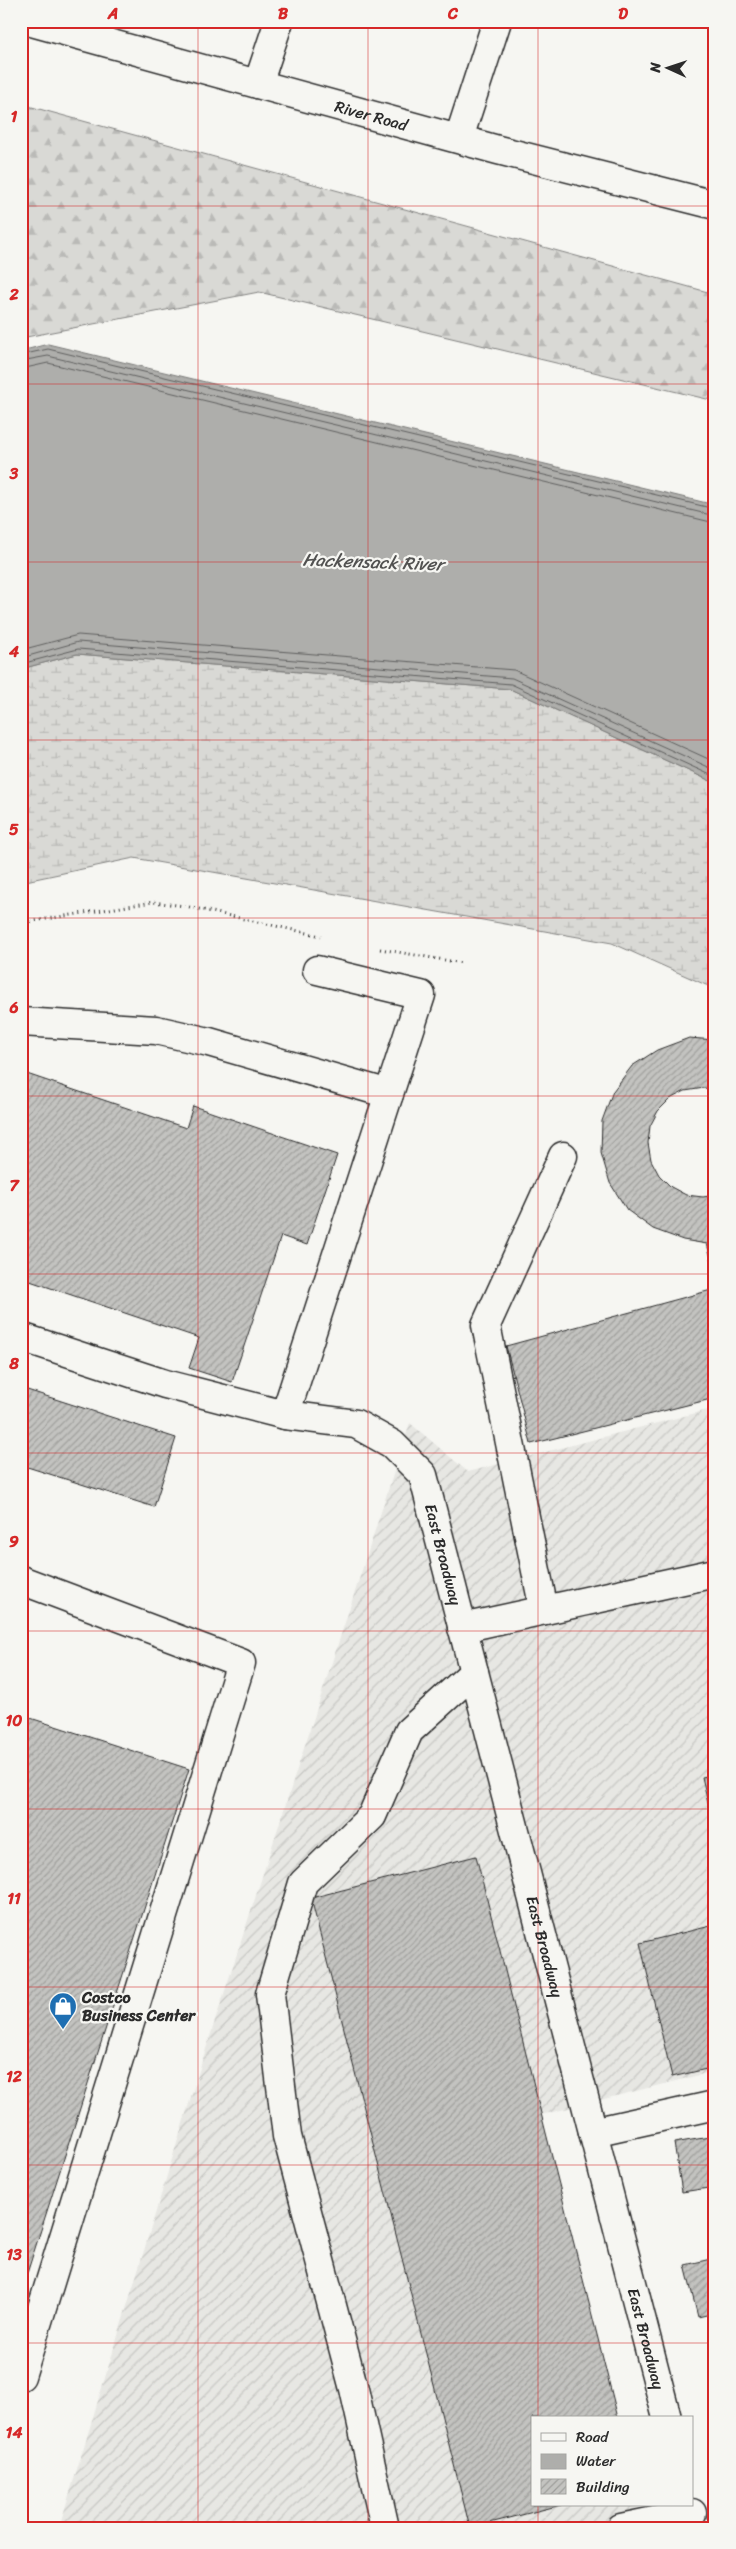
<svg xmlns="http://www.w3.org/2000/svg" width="736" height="2549" font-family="Sriracha,sans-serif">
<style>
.industrial{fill:url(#industrial-furrows)}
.forest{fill:url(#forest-firs);stroke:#828280}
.wetland{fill:url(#wetland-marsh);stroke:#828280}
.water{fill:#aeaeab;stroke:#7a7a78}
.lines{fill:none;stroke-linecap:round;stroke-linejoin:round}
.shore{stroke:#5f5f5e;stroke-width:1}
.building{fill:url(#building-hatch);stroke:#2b2b2b}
.minor-casing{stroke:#2b2b2b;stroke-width:31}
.major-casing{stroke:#2b2b2b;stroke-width:31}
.path{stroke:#2b2b2b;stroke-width:3;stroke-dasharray:1 4;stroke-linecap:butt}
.minor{stroke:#f6f6f2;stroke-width:28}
.major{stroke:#f6f6f2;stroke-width:28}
.grid{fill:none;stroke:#d62828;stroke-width:1;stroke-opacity:0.55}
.labels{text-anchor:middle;stroke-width:4.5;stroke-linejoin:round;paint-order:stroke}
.street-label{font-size:16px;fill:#2b2b2b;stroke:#f6f6f2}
.poi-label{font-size:16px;font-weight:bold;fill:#2b2b2b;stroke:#f6f6f2;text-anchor:start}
.water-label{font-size:18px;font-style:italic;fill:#525251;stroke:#f6f6f2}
.neatline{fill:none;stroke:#d62828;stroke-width:2}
.grid-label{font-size:16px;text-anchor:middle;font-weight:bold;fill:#d62828}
</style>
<defs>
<pattern id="industrial-furrows" width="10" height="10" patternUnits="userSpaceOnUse" patternTransform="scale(1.25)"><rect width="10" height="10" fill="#e7e7e3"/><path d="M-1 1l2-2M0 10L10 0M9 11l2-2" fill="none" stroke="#c6c6c3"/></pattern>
<pattern id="forest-firs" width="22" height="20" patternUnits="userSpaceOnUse" patternTransform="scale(1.25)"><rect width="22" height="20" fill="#d9d9d5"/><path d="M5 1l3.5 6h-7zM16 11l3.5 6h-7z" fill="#babab7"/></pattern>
<pattern id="wetland-marsh" width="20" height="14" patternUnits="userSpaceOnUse" patternTransform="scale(1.25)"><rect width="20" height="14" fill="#d9d9d5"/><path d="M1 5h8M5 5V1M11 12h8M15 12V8" fill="none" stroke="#babab7"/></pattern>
<pattern id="building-hatch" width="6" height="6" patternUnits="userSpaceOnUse" patternTransform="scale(1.25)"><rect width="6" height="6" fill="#c3c3c0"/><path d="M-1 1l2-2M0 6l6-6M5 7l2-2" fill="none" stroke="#9f9f9c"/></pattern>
</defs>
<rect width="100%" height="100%" fill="#f6f6f2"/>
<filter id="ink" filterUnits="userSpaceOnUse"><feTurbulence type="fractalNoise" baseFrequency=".02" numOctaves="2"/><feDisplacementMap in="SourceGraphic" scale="10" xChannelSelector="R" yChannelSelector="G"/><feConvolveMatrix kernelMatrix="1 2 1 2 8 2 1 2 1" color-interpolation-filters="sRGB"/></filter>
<g filter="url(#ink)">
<path class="industrial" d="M715 1408V2071L541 2115 532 2418V2505H636L641 2528H59L203 2058 410 1423 468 1472Z"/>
<path class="forest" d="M21 104 715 294V401L259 292 21 338Z"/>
<path class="wetland" d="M77 654 510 689 715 783V989L612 943 134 858 21 882V669Z"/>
<path class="water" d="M48 344 715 505V783L510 689 77 654 21 669V351Z"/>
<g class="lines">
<path class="shore" d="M21 355 48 349 715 509
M21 361 48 356 715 516
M21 369 48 363 715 523
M21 650 78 635 514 670 715 762
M21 658 78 642 512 678 715 770
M21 664 78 649 511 684 715 777"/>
</g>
<path class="building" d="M689 1038 715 1040V1090L704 1088 685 1091 670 1099 658 1111 650 1126 648 1143 651 1160 659 1175 671 1187 686 1195 703 1197 715 1195V1272L707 1244 683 1240 653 1229 627 1210 610 1183 601 1153 602 1121 613 1091 632 1066 657 1050Z
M21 1072 186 1128 193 1106 337 1155 307 1245 281 1236 232 1382 189 1368 199 1338 21 1278Z
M715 1289V1398L531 1444 506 1346Z
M21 1388 176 1438 154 1507 21 1465Z
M21 1715 189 1769 21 2292Z
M715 1774V1832L702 1777Z
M476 1856 618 2418H532V2505H561L470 2528 311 1898Z
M715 1925V2067L672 2077 640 1943Z
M715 2136V2187L682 2192 674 2143Z
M715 2258V2313L698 2317 685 2265Z"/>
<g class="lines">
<g class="minor-casing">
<g id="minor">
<path d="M258 84 279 21"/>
<path d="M459 138 497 21"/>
<path d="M21 1022 156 1030 209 1042 389 1094"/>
<path id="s1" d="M21 1337 165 1384 285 1415 356 1424 392 1444 423 1475 667 2418"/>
<path d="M285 1415 421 995 317 970"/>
<path d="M21 1580 241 1663 21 2376"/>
<path d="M544 1610 486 1325 563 1156"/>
<path d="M462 1628 715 1573"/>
<path d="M593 2132 715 2105"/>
<path d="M385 2528 354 2389 287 2136 270 1994 303 1883 372 1816 409 1731 474 1672"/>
<path d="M621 2528 692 2513"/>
</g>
</g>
<g class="major-casing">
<g id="major">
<path id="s2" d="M28 21 498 150 715 205"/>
</g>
</g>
<path class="path" d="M21 923 153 902 185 906 321 936
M380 949 462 963"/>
<use href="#minor" class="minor"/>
<use href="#major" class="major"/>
</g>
</g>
<path class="grid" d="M198 21V2528M368 21V2528M538 21V2418M21 206H715M21 384H715M21 562H715M21 740H715M21 918H715M21 1096H715M21 1274H715M21 1453H715M21 1631H715M21 1809H715M21 1987H715M21 2165H715M21 2343H715M538 2505V2528"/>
<defs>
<g id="shop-pin" transform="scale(1.4375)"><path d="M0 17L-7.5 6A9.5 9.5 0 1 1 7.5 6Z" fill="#1f6fb2" stroke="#f6f6f2"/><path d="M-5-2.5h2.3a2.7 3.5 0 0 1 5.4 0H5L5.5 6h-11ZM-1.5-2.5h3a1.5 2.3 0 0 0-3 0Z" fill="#fff"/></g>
</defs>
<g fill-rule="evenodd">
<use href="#shop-pin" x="63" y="2006"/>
</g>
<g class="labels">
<g class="street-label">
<text dy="6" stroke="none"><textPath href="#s2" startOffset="356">River Road</textPath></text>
<text dy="6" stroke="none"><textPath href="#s1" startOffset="514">East Broadway</textPath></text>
<text dy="6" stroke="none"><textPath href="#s1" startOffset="919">East Broadway</textPath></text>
<text dy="6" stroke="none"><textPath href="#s1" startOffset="1324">East Broadway</textPath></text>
</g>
<g class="poi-label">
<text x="82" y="2003">Costco<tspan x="82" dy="18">Business Center</tspan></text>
</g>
<g class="water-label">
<text transform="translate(373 562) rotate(2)" y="6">Hackensack River</text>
</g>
</g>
<rect width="736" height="2549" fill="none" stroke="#f6f6f2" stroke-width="55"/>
<rect x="531" y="2416" width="162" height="90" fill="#f6f6f2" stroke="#a5a5a2"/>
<rect x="541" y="2433" width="25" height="8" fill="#f6f6f2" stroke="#a5a5a2"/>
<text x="576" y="2442" font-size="15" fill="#2b2b2b">Road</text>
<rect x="541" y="2454" width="25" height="15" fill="#aeaeab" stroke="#a5a5a2"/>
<text x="576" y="2466" font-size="15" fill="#2b2b2b">Water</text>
<rect x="541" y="2479" width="25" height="15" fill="url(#building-hatch)" stroke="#a5a5a2"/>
<text x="576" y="2492" font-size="15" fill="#2b2b2b">Building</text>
<g transform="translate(668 68) rotate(273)" stroke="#f6f6f2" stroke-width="4" paint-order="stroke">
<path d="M0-4L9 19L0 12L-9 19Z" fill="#2b2b2b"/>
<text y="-8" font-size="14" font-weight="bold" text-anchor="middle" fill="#2b2b2b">N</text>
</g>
<rect x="28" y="28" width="680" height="2494" class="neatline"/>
<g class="grid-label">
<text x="113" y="19">A</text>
<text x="283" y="19">B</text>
<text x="453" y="19">C</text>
<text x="623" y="19">D</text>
<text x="14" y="122">1</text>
<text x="14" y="300">2</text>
<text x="14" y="479">3</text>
<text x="14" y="657">4</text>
<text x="14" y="835">5</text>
<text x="14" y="1013">6</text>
<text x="14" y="1191">7</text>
<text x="14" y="1369">8</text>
<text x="14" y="1547">9</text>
<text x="14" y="1726">10</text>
<text x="14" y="1904">11</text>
<text x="14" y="2082">12</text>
<text x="14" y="2260">13</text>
<text x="14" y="2438">14</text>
</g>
</svg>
